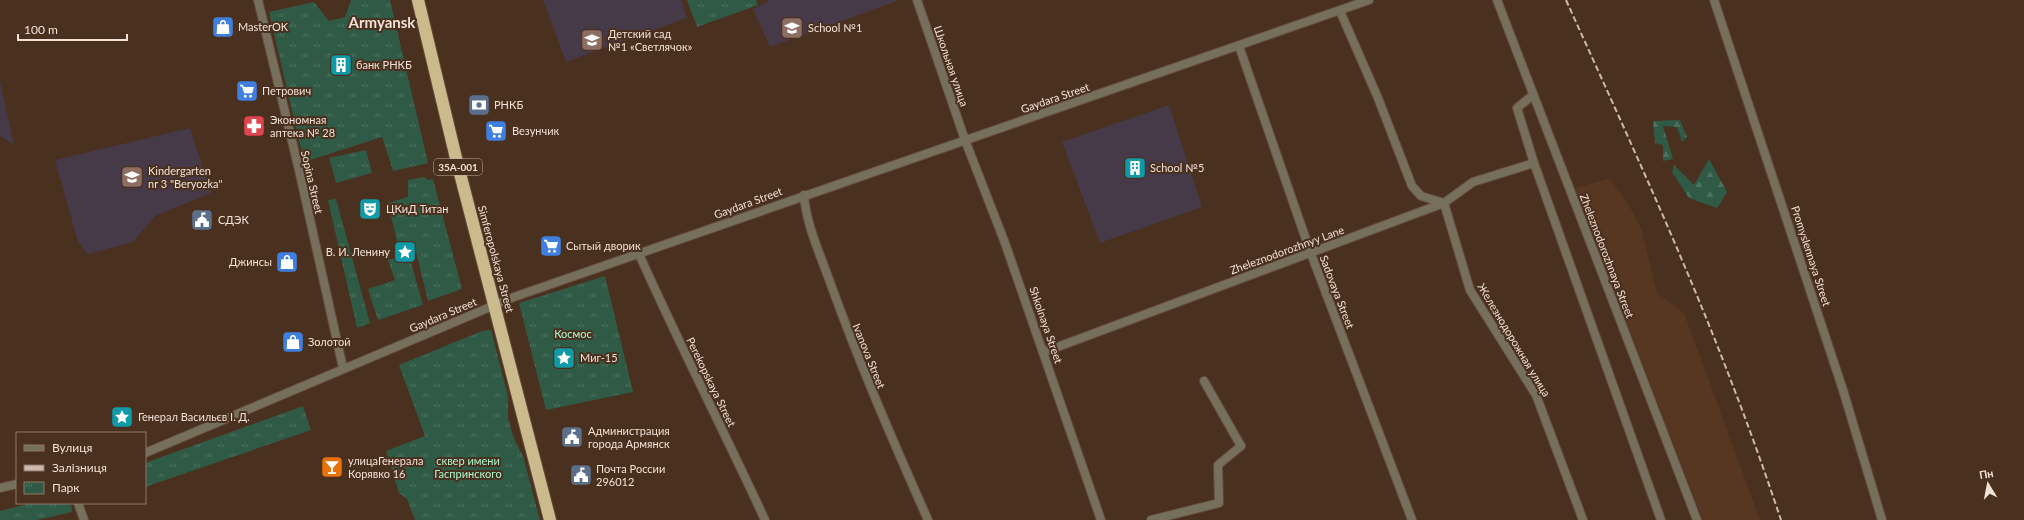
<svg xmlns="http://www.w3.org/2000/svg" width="2024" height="520" font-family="Lato,sans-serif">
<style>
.built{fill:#573722}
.education{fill:#463948}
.forest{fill:url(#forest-firs)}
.park{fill:url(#park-tufts)}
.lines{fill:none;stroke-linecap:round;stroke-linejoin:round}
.street-casing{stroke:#654c3b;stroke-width:10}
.highway-casing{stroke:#654c3b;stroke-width:14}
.street{stroke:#756f5c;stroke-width:8}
.highway{stroke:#cbbb8c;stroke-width:12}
.rail{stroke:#ccb9ac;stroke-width:2;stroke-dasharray:6 3;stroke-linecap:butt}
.labels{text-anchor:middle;stroke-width:4;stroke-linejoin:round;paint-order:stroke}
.shield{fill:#4a301e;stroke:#c0ac9f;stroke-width:1}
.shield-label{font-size:10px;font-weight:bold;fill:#f2e1d6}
.poi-label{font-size:11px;fill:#f2e1d6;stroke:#4a301e;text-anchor:start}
.street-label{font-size:11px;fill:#f2e1d6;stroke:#4a301e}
.park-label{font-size:11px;fill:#aaf8d0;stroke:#4a301e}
.district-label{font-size:15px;font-weight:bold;fill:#f2e1d6;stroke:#4a301e}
</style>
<defs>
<pattern id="forest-firs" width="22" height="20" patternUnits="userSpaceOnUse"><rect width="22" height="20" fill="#2f5a45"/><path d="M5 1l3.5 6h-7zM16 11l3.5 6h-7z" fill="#4e715f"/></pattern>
<pattern id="park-tufts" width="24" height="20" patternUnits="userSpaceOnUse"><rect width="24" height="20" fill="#2f5a45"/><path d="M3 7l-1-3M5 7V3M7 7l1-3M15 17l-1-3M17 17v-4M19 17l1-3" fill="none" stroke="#4e715f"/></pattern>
</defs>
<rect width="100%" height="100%" fill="#4a301e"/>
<path class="built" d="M1609 179 1626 200 1642 230 1657 293 1684 313 1760 520H1703L1575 188Z"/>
<path class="education" d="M543 0H681L687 18 566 62Z
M767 0H900L770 47 753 9 768 2Z
M0 81 14 145 0 136Z
M1169 105 1202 207 1100 243 1062 142Z
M190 128 211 193 155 216 133 242 88 254 78 242 55 160Z"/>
<path class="forest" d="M1680 120 1687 137 1682 142 1677 127 1663 126 1673 159 1663 161V145L1655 143 1653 121Z
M1709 159 1727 192 1717 208 1689 198 1672 172 1674 165 1694 185Z"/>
<path class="park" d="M351 0H390L428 163 393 171 382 137 304 162 269 12 314 2 329 21 345 17Z
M687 0H756L758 5 697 27Z
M366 150 372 173 336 183 329 158Z
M424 177 428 180 433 179 462 289 428 301 415 248 399 250 388 203 408 197V180Z
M336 199 370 323 357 328 328 200Z
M409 255 423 305 378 320 368 289 395 280 388 260Z
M605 276 633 392 546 410 519 303Z
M491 330 508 396V419L515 441 523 456 540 520H415L407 499 399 493 386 451 425 436 399 365 482 331Z
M303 406 311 430 145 487V463Z
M31 503H71L72 512 37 520H0V511Z"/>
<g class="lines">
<g class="street-casing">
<path id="street" d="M258 0 299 170 343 368
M917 0 965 140 1005 243 1101 520
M1497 0 1697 520
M1714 0 1843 390 1882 520
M1340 11 1378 98 1412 186 1421 196 1444 203 1470 290 1536 395 1583 520
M1239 46 1310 251 1412 520
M1533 95 1517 108 1534 163 1661 520
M804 195C806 224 820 254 830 282 859 363 893 441 928 520
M639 254C679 344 724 431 765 520
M1044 352 1444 203 1473 182 1534 163
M145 453 514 297 1369 0
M0 488 17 484
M78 503 84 520
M1151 520 1219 503 1218 465 1241 446 1204 381"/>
</g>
<g class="highway-casing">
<path id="highway" d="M418 0 456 158 550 520"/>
</g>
<use href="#street" class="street"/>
<use href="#highway" class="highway"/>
<path class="rail" d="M1566 0C1624 128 1683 255 1733 386 1750 430 1766 475 1781 520"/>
</g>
<defs>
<g id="shop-square" transform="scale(1.15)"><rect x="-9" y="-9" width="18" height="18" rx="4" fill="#3f7fe0" stroke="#4a301e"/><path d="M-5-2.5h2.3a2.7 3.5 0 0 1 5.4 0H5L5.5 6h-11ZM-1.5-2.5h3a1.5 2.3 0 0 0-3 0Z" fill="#fff"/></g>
<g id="school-square" transform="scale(1.15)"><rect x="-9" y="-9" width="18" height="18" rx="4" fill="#8d6e63" stroke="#4a301e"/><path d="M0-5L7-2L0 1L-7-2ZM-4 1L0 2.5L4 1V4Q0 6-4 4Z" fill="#fff"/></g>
<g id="building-square" transform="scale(1.15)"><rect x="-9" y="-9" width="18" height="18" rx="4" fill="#0f9aa8" stroke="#4a301e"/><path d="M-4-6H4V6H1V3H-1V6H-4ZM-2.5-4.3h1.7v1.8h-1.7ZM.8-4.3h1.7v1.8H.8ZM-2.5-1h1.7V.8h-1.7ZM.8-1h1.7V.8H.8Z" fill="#fff"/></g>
<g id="supermarket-square" transform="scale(1.15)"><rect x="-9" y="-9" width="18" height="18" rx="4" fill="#3f7fe0" stroke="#4a301e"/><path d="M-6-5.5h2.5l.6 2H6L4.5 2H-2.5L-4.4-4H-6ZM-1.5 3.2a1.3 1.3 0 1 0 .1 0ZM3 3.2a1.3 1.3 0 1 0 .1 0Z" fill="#fff"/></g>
<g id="bank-square" transform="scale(1.15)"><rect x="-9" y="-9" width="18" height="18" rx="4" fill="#5c6f8a" stroke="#4a301e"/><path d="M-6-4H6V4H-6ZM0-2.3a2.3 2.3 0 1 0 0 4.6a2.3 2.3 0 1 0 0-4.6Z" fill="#fff"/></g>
<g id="pharmacy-square" transform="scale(1.15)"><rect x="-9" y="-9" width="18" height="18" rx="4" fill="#e0444e" stroke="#4a301e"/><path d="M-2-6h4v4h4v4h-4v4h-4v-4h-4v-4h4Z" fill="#fff"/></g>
<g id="theatre-square" transform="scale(1.15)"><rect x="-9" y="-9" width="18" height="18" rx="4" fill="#0f9aa8" stroke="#4a301e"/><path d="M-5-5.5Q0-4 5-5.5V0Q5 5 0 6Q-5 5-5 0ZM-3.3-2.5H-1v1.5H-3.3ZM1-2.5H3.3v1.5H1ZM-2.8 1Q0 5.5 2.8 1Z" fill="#fff"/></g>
<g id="civic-square" transform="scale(1.15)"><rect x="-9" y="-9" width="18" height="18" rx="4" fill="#5c6f8a" stroke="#4a301e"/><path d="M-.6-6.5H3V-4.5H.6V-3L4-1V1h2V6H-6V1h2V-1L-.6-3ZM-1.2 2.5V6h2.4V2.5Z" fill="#fff"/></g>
<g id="sight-square" transform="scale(1.15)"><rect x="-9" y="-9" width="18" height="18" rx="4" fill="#0f9aa8" stroke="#4a301e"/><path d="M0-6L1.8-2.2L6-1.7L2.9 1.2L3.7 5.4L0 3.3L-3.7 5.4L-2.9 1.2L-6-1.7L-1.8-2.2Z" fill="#fff"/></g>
<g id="bar-square" transform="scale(1.15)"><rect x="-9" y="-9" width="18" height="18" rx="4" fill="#e8710a" stroke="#4a301e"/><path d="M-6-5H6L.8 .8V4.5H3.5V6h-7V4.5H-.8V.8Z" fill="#fff"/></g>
</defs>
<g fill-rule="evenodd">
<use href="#shop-square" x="223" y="27"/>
<use href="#school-square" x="792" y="28"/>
<use href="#school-square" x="592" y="40"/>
<use href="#building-square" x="341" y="65"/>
<use href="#supermarket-square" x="247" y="91"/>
<use href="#bank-square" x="479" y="105"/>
<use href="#pharmacy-square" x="254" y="126"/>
<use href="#supermarket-square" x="496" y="131"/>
<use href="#building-square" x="1135" y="168"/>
<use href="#school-square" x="132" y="177"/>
<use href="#theatre-square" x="370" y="209"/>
<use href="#civic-square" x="202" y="220"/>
<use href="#supermarket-square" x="551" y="246"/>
<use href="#sight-square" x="405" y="252"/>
<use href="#shop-square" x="287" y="262"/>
<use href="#shop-square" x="293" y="342"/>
<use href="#sight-square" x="564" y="358"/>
<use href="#sight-square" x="122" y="417"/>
<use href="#civic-square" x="572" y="437"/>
<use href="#bar-square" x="332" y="467"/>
<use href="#civic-square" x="581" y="475"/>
</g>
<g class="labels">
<rect class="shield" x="434" y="159" width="48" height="16" rx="3"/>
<g class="shield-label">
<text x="458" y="171">35А-001</text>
</g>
<g class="poi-label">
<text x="238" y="31">MasterOK</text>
<text x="808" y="32">School №1</text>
<text x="608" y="38">Детский сад<tspan x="608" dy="13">№1 «Светлячок»</tspan></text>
<text x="356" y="69">банк РНКБ</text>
<text x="262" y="95">Петрович</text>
<text x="494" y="109">РНКБ</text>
<text x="270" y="124">Экономная<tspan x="270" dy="13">аптека № 28</tspan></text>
<text x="512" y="135">Везунчик</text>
<text x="1150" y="172">School №5</text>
<text x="148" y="175">Kindergarten<tspan x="148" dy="13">nr 3 "Beryozka"</tspan></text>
<text x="386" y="213">ЦКиД Титан</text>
<text x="218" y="224">СДЭК</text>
<text x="566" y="250">Сытый дворик</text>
<text x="390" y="256" text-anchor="end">В. И. Ленину</text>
<text x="272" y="266" text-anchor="end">Джинсы</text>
<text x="308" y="346">Золотой</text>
<text x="580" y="362">Миг-15</text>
<text x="138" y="421">Генерал Васильєв І. Д.</text>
<text x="588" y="435">Администрация<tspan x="588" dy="13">города Армянск</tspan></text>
<text x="348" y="465">улицаГенерала<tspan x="348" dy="13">Корявко 16</tspan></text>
<text x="596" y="473">Почта России<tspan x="596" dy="13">296012</tspan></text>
</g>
<g class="street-label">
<text transform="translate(951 66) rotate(71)" y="4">Школьная улица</text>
<text transform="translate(1055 98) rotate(-19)" y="4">Gaydara Street</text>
<text transform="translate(312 182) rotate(77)" y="4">Sopina Street</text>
<text transform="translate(748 203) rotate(-20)" y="4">Gaydara Street</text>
<text transform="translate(1287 250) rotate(-20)" y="4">Zheleznodorozhnyy Lane</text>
<text transform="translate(1607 256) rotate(69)" y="4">Zheleznodorozhnaya Street</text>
<text transform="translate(1811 256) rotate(72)" y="4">Promyslennaya Street</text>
<text transform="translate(496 259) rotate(75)" y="4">Simferopolskaya Street</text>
<text transform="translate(1337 292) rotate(69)" y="4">Sadovaya Street</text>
<text transform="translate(443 315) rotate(-23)" y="4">Gaydara Street</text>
<text transform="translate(1046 325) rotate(71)" y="4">Shkolnaya Street</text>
<text transform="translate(1514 340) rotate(59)" y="4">Железнодорожная улица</text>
<text transform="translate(869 356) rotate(68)" y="4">Ivanova Street</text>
<text transform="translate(711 382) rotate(64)" y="4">Perekopskaya Street</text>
</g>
<g class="park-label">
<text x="573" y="338">Космос</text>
<text x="468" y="465">сквер имени<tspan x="468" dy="13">Гаспринского</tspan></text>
</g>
<g class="district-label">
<text x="382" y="28">Armyansk</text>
</g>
</g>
<rect x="16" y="432" width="130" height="72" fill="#4a301e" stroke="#8d7768"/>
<rect x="24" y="445" width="20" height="6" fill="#756f5c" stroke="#8d7768"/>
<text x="52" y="452" font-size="12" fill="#f2e1d6">Вулиця</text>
<rect x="24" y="465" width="20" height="6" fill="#ccb9ac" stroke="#8d7768"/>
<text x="52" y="472" font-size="12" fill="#f2e1d6">Залізниця</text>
<rect x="24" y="482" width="20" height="12" fill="url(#park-tufts)" stroke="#8d7768"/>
<text x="52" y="492" font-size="12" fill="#f2e1d6">Парк</text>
<g transform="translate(1988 484) rotate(350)" stroke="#4a301e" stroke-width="3" paint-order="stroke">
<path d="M0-3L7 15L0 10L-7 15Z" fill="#f2e1d6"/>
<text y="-6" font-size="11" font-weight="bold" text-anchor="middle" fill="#f2e1d6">Пн</text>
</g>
<path d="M18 34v6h109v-6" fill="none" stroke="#f2e1d6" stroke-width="2"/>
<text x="24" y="34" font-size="12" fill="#f2e1d6" stroke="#4a301e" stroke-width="3" paint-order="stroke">100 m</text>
</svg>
